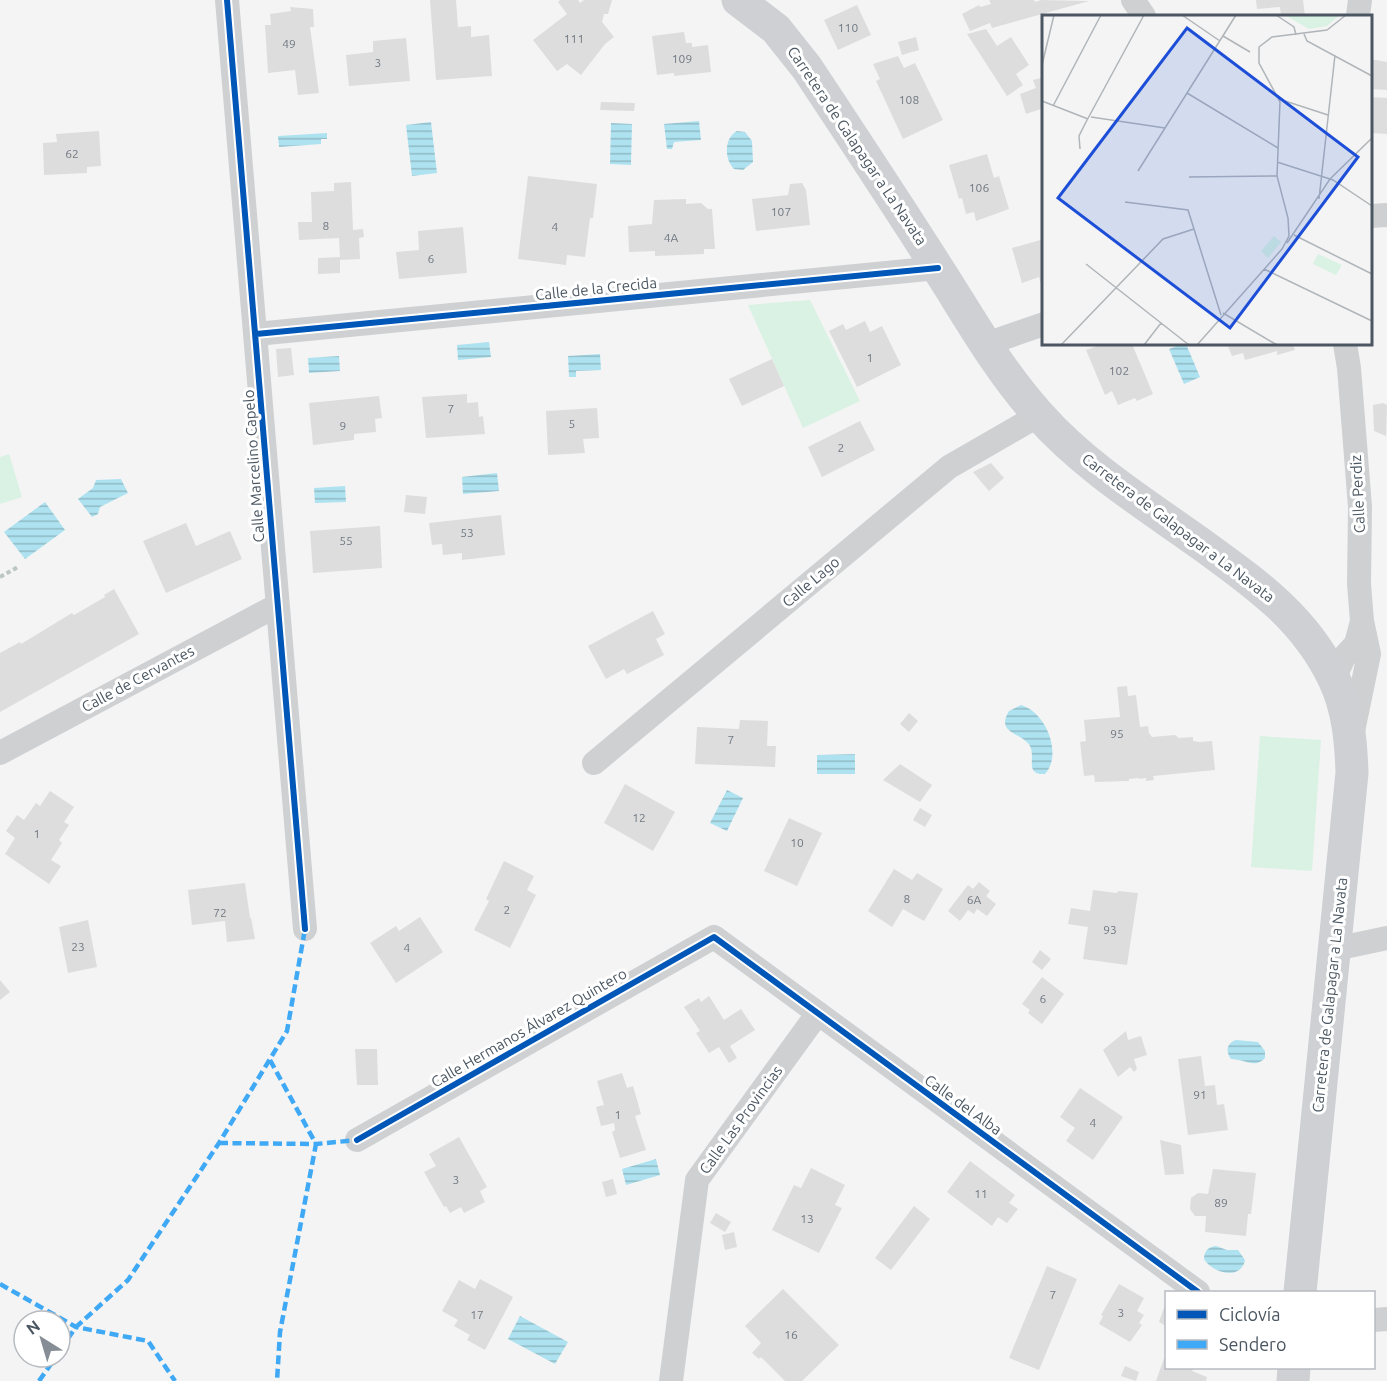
<svg xmlns="http://www.w3.org/2000/svg" width="1387" height="1381" font-family="Ubuntu,sans-serif">
<style>
.green{fill:#d9f2e3}
.water{fill:url(#water-rules)}
.building{fill:#ddddde}
.lines{fill:none;stroke-linecap:round;stroke-linejoin:round}
.path{stroke:#bcc7c4;stroke-width:4;stroke-dasharray:4.5 3;stroke-linecap:butt}
.street{stroke:#ced0d2;stroke-width:24}
.secondary{stroke:#ced0d4;stroke-width:33}
.quiet{stroke:#3fa9f5;stroke-width:4.5;stroke-dasharray:9 4.5;stroke-linecap:butt}
.cycleway-casing{stroke:#fff;stroke-width:10}
.cycleway{stroke:#0057b8;stroke-width:6}
.labels{text-anchor:middle;stroke-width:6;stroke-linejoin:round;paint-order:stroke}
.number-label{font-size:12px;fill:#707881}
.street-label{font-size:15px;fill:#4a5661;stroke:#fff}
.inset-road{fill:none;stroke:#b0b5b9;stroke-width:1.5}
.view{fill:#1d4ed8;fill-opacity:0.15;stroke:#1d4ed8;stroke-width:3}
.inset-edge{fill:none;stroke:#4a5661;stroke-width:3}
</style>
<defs>
<pattern id="water-rules" width="6" height="5" patternUnits="userSpaceOnUse" patternTransform="scale(1.5)"><rect width="6" height="5" fill="#aee2f0"/><path d="M0 2.5h6" fill="none" stroke="#90bac6"/></pattern>
</defs>
<rect width="100%" height="100%" fill="#f4f4f4"/>
<path class="green" d="M810 300 860 401 803 428 748 305Z
M9 454 22 497 0 504V457Z
M1260 736 1321 740 1312 871 1251 867Z"/>
<path class="water" d="M699 121 701 140 674 142 672 149H667L664 124Z
M431 122 437 173 412 176 406 125Z
M611 123 632 124 631 165 610 164Z
M737 131 745 132 752 141 753 162 743 170 734 169C724 159 724 138 737 131Z
M327 133V139H321V144L279 147 278 136Z
M489 342 491 357 458 360 457 345Z
M1183 344H1186L1200 377 1184 384 1169 349Z
M600 354 601 370 576 371V377H569L568 356Z
M339 356 340 371 309 373 308 358Z
M497 473 499 491 463 494 462 477Z
M121 479 128 493 100 507 98 514 92 517 78 499 93 488 96 480Z
M345 486 346 502 315 503 314 488Z
M45 502 65 530 25 559 4 532Z
M1021 705C1046 712 1063 754 1045 774 1024 775 1036 758 1030 746 1022 732 995 734 1009 711Z
M855 754V774H817V755Z
M727 790 743 798 727 831 710 823Z
M1236 1040 1258 1042 1265 1051V1058C1255 1069 1244 1059 1231 1059 1225 1051 1227 1043 1236 1040Z
M656 1159 660 1175 626 1185 622 1169Z
M1216 1246 1227 1250H1238L1245 1260C1241 1281 1212 1273 1204 1259 1204 1251 1208 1247 1216 1246Z
M520 1316 568 1342 555 1364 508 1339Z"/>
<path class="building" d="M430 0H456L458 27 471 26V37L489 35 492 76 436 80Z
M560 0H578L580 3 584 0H612L608 14H604L602 22 614 37 605 44 581 75 567 64 557 71 533 40 567 14 558 2Z
M989 0H1034L1035 2 1041 0 1089 1 992 28 990 23 970 31 962 14 979 5 980 7 991 4Z
M1256 0H1303L1305 16H1281L1280 7 1257 9Z
M857 5 871 35 838 50 824 20Z
M290 7 313 9 314 27H310L319 93 298 95 295 70 268 73 265 25H271L270 14 291 11Z
M986 29 997 46 1011 37 1029 65 1016 74 1023 85 1007 96 967 34Z
M684 32 686 43H692V47L708 45 711 72 674 76V73L657 75 652 36Z
M916 37 919 50 902 55 898 42Z
M406 38 410 81 349 86 346 55 373 52V41Z
M898 56 904 68 915 63 943 120 903 139 876 81 880 79 873 64Z
M1370 59 1387 62V90L1370 89Z
M1044 77V108L1026 114 1020 94 1036 88 1033 80Z
M1370 97 1387 98V134L1370 133Z
M601 102 635 103 634 111 600 110Z
M99 131 101 166 87 167V173L44 175 43 143 57 142 56 134Z
M987 154 994 178 999 176 1009 209 976 221 974 212 966 214 962 198 959 199 949 165Z
M528 176 597 184 593 218H590L585 257 567 255 566 265 518 259Z
M351 182 353 230 363 229 364 237 359 238 360 259 340 260V273L318 274V258L340 257 339 238 299 240 298 222H312L311 192 334 191V183Z
M802 183 806 190 810 225 756 231 752 199 788 195 790 184Z
M686 199V204L701 203 708 209H712L715 249H704V254L655 256V251L629 252 628 226 652 224 654 200Z
M463 227 467 273 399 279 396 252 419 250 418 231Z
M1044 239V283L1041 284 1039 277 1022 283 1012 248Z
M865 321 870 332 882 326 901 365 857 387 829 331 843 324 846 330Z
M1103 344H1132L1153 394 1137 401 1135 398 1118 405 1112 391 1105 395 1086 350Z
M1227 344H1293L1295 350 1277 355V351L1245 360 1243 353 1232 356Z
M291 348 294 375 278 377 276 349Z
M772 359 784 386 742 406 729 379Z
M467 394V403L478 402 479 417 483 416 485 434 426 438 422 397Z
M379 396 382 418 375 419 376 432 354 434V440L313 445 309 403Z
M1383 403 1387 405 1386 436 1374 431 1373 405Z
M597 408 599 438 583 439 585 453 548 455 546 411Z
M860 421 875 450 822 477 808 447Z
M991 463 1004 478 989 491 973 472Z
M406 495 427 497 425 514 404 512Z
M501 515 505 555 462 560V553L443 555 442 544 432 545 429 523Z
M186 523 196 546 230 531 242 559 166 593 143 541Z
M380 526 382 568 313 573 310 531Z
M114 589 139 634 0 712V653L20 642 21 644 72 613 74 615 105 597 104 595Z
M653 611 665 634 656 639 664 655 627 674 624 669 606 679 588 646Z
M1127 686 1128 696 1136 695 1140 727 1148 726 1149 733 1152 737 1175 735 1179 738 1193 737V741L1199 742 1212 741 1215 770 1153 776 1154 780 1146 781V778L1139 779V778L1129 779V781L1095 782 1094 775 1084 776 1080 742 1086 741 1084 720 1120 717 1117 687Z
M909 713 918 721 909 732 900 724Z
M740 720 768 721 767 746H776L775 767 695 764 697 727 739 729Z
M900 764 932 785 920 802 883 780Z
M625 784 675 812 653 851 604 823Z
M50 791 74 807 64 822 69 825 59 840 62 843 51 860 61 866 49 884 5 854 15 838 6 831 17 815 24 820 36 803 40 806Z
M920 808 932 815 925 827 913 820Z
M789 818 822 833 797 886 764 871Z
M504 861 534 876 527 890 536 895 510 948 474 930 489 901 486 899Z
M894 869 912 880 917 873 943 889 924 921 903 909 892 927 868 911Z
M979 882 990 891 986 896 996 904 987 916 977 909 974 914 968 910 960 921 948 911 968 885 973 889Z
M245 883 250 918H251L255 939 227 942 225 921 192 925 188 890Z
M1093 890 1117 893 1118 891 1138 893 1127 965 1083 959 1088 927 1068 924 1071 908 1090 911Z
M420 917 443 952 396 983 370 943 396 926 399 931Z
M88 920 97 967 68 973 59 927Z
M1040 950 1051 959 1042 970 1032 962Z
M1042 977 1064 994 1042 1024 1028 1013 1030 1010 1022 1004Z
M0 980 10 992 0 1000Z
M709 996 724 1020 741 1009 755 1030 730 1046 737 1058 729 1063 719 1047 709 1053 696 1033 700 1031 684 1007 699 998 701 1002Z
M1126 1031 1128 1040 1141 1036 1147 1055 1134 1059 1137 1069 1134 1072 1130 1067 1118 1077 1103 1050Z
M355 1049H377L378 1085H357Z
M1201 1056 1205 1086 1215 1085 1217 1105 1224 1104 1228 1130 1188 1135 1178 1059Z
M622 1073 627 1088 633 1086 641 1114 635 1116 646 1150 620 1158 612 1132 615 1130 614 1123 601 1126 596 1107 604 1105 597 1081Z
M1080 1088 1123 1117 1093 1160 1066 1141 1075 1128 1060 1117Z
M459 1137 487 1187 480 1191 485 1202 464 1213 461 1207 450 1213 446 1206 444 1207 424 1172 436 1166 429 1154Z
M1160 1140 1181 1145 1184 1174 1165 1175Z
M970 1161 1015 1195 1009 1203 1018 1209 1007 1223 998 1217 992 1226 947 1192Z
M811 1168 845 1185 835 1205 842 1208 819 1253 772 1230 794 1185 801 1188Z
M1213 1169 1256 1173 1251 1214H1248L1246 1236 1205 1232 1206 1216H1195L1190 1209 1191 1198 1198 1193 1208 1194Z
M613 1179 617 1194 606 1197 602 1182Z
M914 1206 930 1219 891 1270 875 1258Z
M716 1213 731 1222 725 1232 710 1223Z
M734 1232 737 1247 725 1250 722 1235Z
M1047 1266 1077 1279 1039 1370 1009 1358Z
M480 1279 513 1297 485 1350 467 1340 470 1335 454 1326 458 1320 442 1311 459 1280 475 1289Z
M1119 1284 1144 1298 1137 1311 1144 1315 1139 1323 1142 1325 1130 1342 1099 1324 1103 1316 1101 1315Z
M783 1289 839 1345 802 1381H785L761 1357 759 1359 752 1353 761 1343 745 1326Z
M1166 1302V1326L1159 1322Z
M1166 1353V1368H1194L1192 1371 1207 1377 1206 1381H1156Z
M1125 1366 1139 1372 1136 1381 1121 1376Z"/>
<g class="lines">
<path class="path" d="M0 577 18 567"/>
<path class="street" d="M227 0C254 310 277 620 305 929
M1133 0 1144 16
M1358 16 1360 0
M1370 216 1387 215
M256 334 938 268
M986 344 1044 324
M1345 344 1349 368 1360 507 1359 584 1362 621 1369 654 1353 731
M1334 679 1344 657 1356 644 1362 621
M0 753 276 606
M594 763 949 467 1039 415
M1335 949 1387 938
M357 1140 714 937 1198 1292
M1374 1320 1387 1319
M671 1381 697 1180 818 1013"/>
<path class="secondary" d="M738 0 776 29 807 68C850 133 893 198 935 264 968 315 998 370 1039 415 1087 469 1150 507 1208 549 1259 586 1306 620 1334 679 1348 708 1351 741 1352 773L1300 1292
M1293 1381 1294 1368"/>
<path class="quiet" d="M270 1060 316 1144 280 1332 277 1381
M219 1143 316 1144 357 1140
M0 1284 76 1327 148 1341 175 1381
M60 1350 76 1327 128 1280 219 1143 287 1031 305 929
M39 1381 56 1357"/>
<g class="cycleway-casing">
<path id="cycleway" d="M227 0C254 310 277 620 305 929
M256 334 938 268
M357 1140 714 937 1198 1292"/>
</g>
<use href="#cycleway" class="cycleway"/>
</g>
<g class="labels">
<g class="number-label">
<text x="848" y="32">110</text>
<text x="574" y="43">111</text>
<text x="289" y="48">49</text>
<text x="682" y="63">109</text>
<text x="378" y="67">3</text>
<text x="909" y="104">108</text>
<text x="72" y="158">62</text>
<text x="979" y="192">106</text>
<text x="781" y="216">107</text>
<text x="326" y="230">8</text>
<text x="555" y="231">4</text>
<text x="671" y="242">4A</text>
<text x="431" y="263">6</text>
<text x="870" y="362">1</text>
<text x="1119" y="375">102</text>
<text x="451" y="413">7</text>
<text x="572" y="428">5</text>
<text x="343" y="430">9</text>
<text x="841" y="452">2</text>
<text x="467" y="537">53</text>
<text x="346" y="545">55</text>
<text x="1117" y="738">95</text>
<text x="731" y="744">7</text>
<text x="639" y="822">12</text>
<text x="37" y="838">1</text>
<text x="797" y="847">10</text>
<text x="907" y="903">8</text>
<text x="974" y="904">6A</text>
<text x="507" y="914">2</text>
<text x="220" y="917">72</text>
<text x="1110" y="934">93</text>
<text x="78" y="951">23</text>
<text x="407" y="952">4</text>
<text x="1043" y="1003">6</text>
<text x="1200" y="1099">91</text>
<text x="618" y="1119">1</text>
<text x="1093" y="1127">4</text>
<text x="456" y="1184">3</text>
<text x="981" y="1198">11</text>
<text x="1221" y="1207">89</text>
<text x="807" y="1223">13</text>
<text x="1053" y="1299">7</text>
<text x="1121" y="1317">3</text>
<text x="477" y="1319">17</text>
<text x="791" y="1339">16</text>
</g>
<g class="street-label">
<text transform="translate(857 146) rotate(56)" y="5">Carretera de Galapagar a La Navata</text>
<text transform="translate(596 289) rotate(-6)" y="5">Calle de la Crecida</text>
<text transform="translate(254 466) rotate(-94)" y="5">Calle Marcelino Capelo</text>
<text transform="translate(1358 494) rotate(-93)" y="5">Calle Perdiz</text>
<text transform="translate(1178 528) rotate(37)" y="5">Carretera de Galapagar a La Navata</text>
<text transform="translate(811 582) rotate(-40)" y="5">Calle Lago</text>
<text transform="translate(138 679) rotate(-28)" y="5">Calle de Cervantes</text>
<text transform="translate(1330 995) rotate(-84)" y="5">Carretera de Galapagar a La Navata</text>
<text transform="translate(529 1028) rotate(-30)" y="5">Calle Hermanos Álvarez Quintero</text>
<text transform="translate(963 1105) rotate(36)" y="5">Calle del Alba</text>
<text transform="translate(741 1120) rotate(-54)" y="5">Calle Las Provincias</text>
</g>
</g>
<g transform="translate(1042 15)">
<rect width="330" height="330" fill="#f4f4f4"/>
<path d="M243 0H298L285 11 267 14ZM232 221 239 227 226 243 219 236ZM276 239 300 250 294 260 271 249Z" fill="#d9f2e3"/>
<path class="inset-road" d="M140 0 178 26M234 0 252 12 254 20M262 19 265 26 330 61M181 21 208 37M0 50 12 0M145 78 236 133M237 84 286 100M0 86 46 104M11 91 59 0M49 102 123 113M38 134 37 121 44 107 102 0M235 147 291 165 330 191M96 156 194 0M147 162 235 161M277 184 293 40M83 187 146 195 179 300M252 220 330 259M245 228 288 164 330 123M44 249 147 330M222 254 330 306M181 298 235 330M19 330 121 224 152 214M102 330 119 308M155 330 240 234 247 221 246 203 235 161 238 87 217 48V32L230 22 285 15 304 0"/>
<path class="view" d="M145 13 316 142 188 313 16 183Z"/>
<rect width="330" height="330" class="inset-edge"/>
</g>
<rect x="1165" y="1291" width="210" height="78" fill="#ffffff" stroke="#b7bbc0" stroke-width="1.5"/>
<rect x="1177" y="1310" width="30" height="9" fill="#0057b8" stroke="#b7bbc0" stroke-width="1.5"/>
<text x="1219" y="1321" font-size="18" fill="#4a5661">Ciclovía</text>
<rect x="1177" y="1340" width="30" height="9" fill="#3fa9f5" stroke="#b7bbc0" stroke-width="1.5"/>
<text x="1219" y="1351" font-size="18" fill="#4a5661">Sendero</text>
<g transform="translate(42 1339) rotate(323)"><circle r="28" fill="#ffffff" stroke="#b7bbc0" stroke-width="1.5"/>
<path d="M0-4.5L10 22L0 15L-10 22Z" fill="#868d94"/>
<text y="-9" font-size="16" font-weight="bold" text-anchor="middle" fill="#4a5661">N</text>
</g>
</svg>
